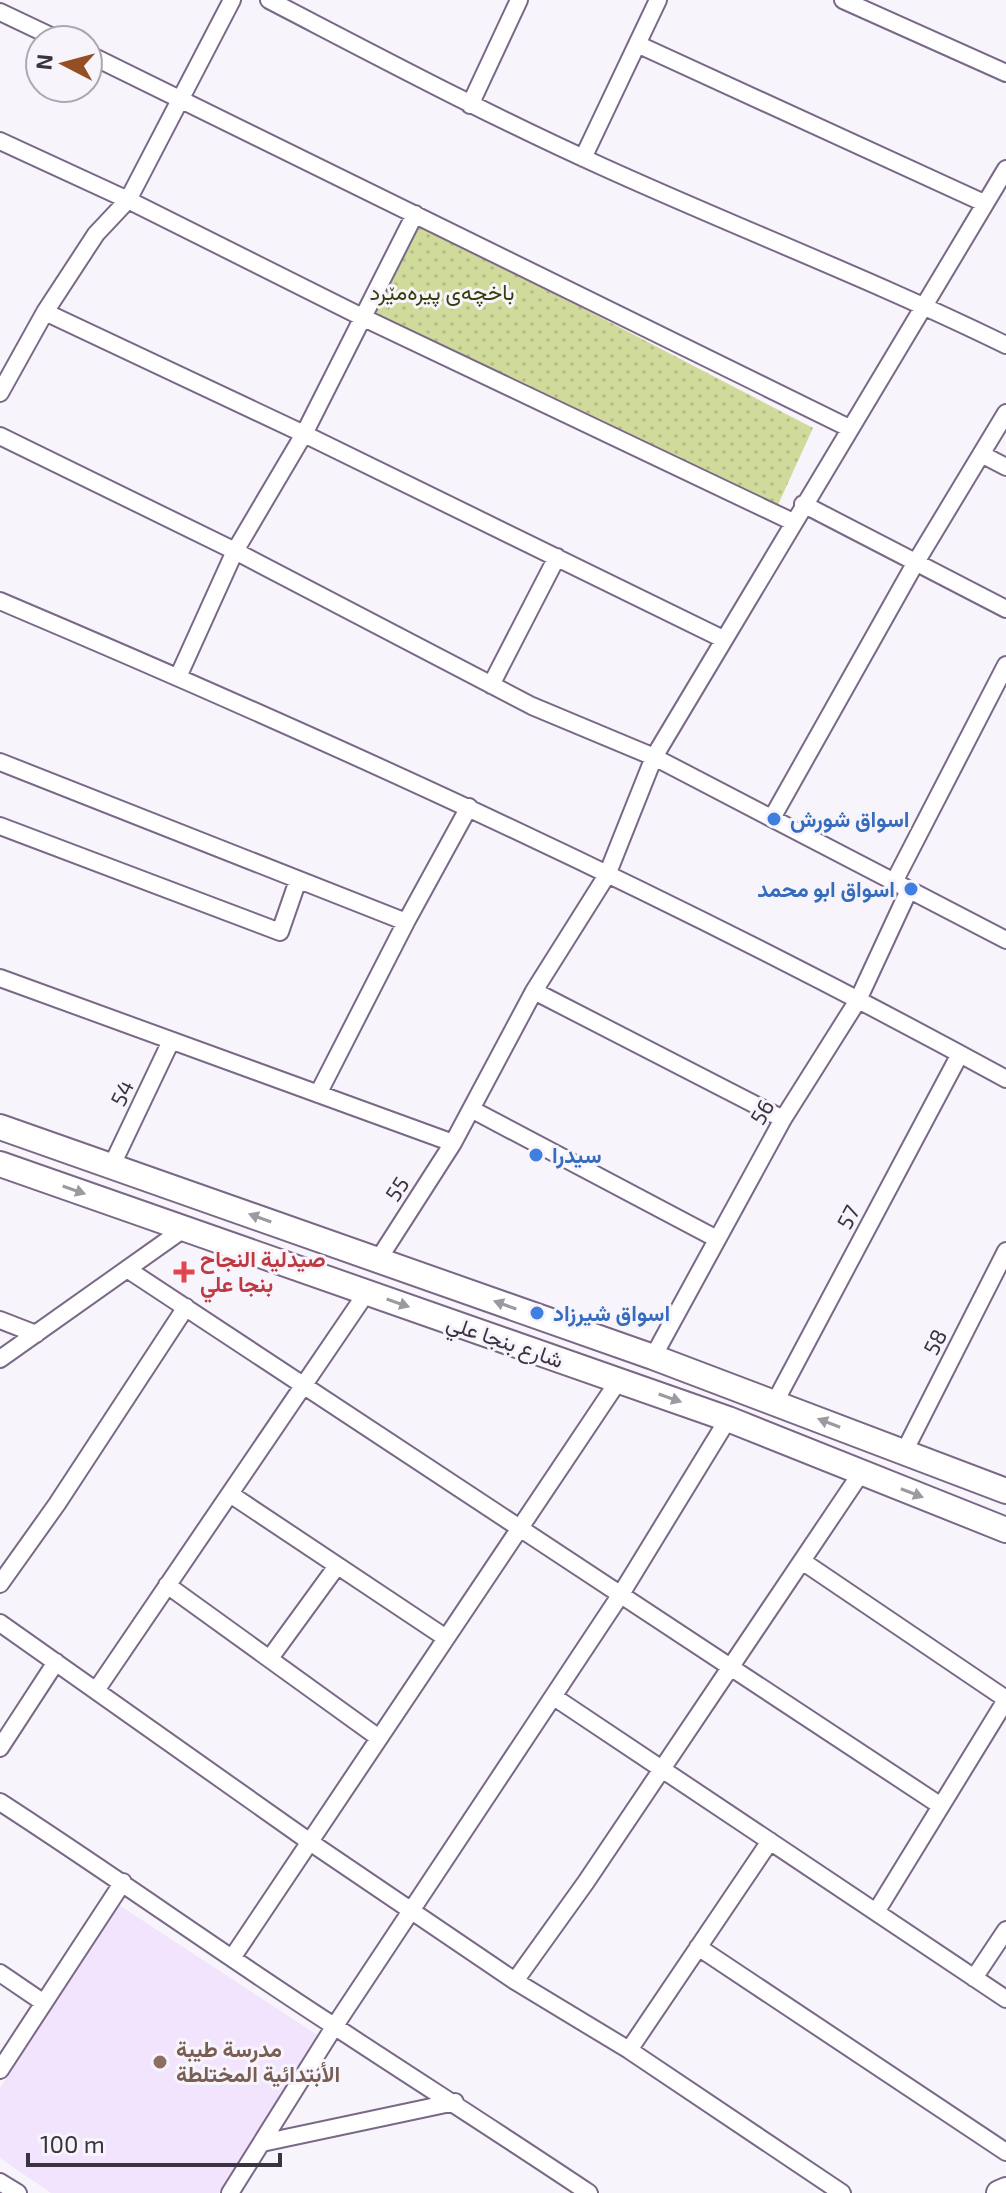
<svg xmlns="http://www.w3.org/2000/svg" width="1006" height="2193" font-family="'Exo 2',Vazirmatn,sans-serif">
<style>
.built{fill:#f2e4fd}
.park{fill:url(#park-dots)}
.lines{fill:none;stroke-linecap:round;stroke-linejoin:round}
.street-casing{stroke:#7a6886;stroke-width:20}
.secondary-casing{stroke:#7a6886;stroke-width:28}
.street{stroke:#fff;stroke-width:16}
.secondary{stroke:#fff;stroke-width:24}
.oneway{fill:#9d99a0}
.shop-dot{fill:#3f7fe0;stroke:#f8f4fb;stroke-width:3}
.health-dot{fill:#e0444e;stroke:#f8f4fb;stroke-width:3}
.education-dot{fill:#8d6e63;stroke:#f8f4fb;stroke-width:3}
.labels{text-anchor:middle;stroke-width:6;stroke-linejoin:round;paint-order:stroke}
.park-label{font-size:22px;fill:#383e0b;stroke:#f8f4fb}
.shop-label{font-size:22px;font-weight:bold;fill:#366cbe;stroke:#f8f4fb;text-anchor:start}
.street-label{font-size:22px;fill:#3b3340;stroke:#f8f4fb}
.health-label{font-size:22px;font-weight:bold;fill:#be3a42;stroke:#f8f4fb;text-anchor:start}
.education-label{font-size:22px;font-weight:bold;fill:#785e54;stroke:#f8f4fb;text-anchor:start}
</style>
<defs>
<pattern id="park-dots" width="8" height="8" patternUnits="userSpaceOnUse" patternTransform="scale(2)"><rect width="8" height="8" fill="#d0da9b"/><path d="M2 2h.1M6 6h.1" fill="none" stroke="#b4bc87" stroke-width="1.8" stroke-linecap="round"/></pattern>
</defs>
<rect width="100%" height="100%" fill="#f8f4fb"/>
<path class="built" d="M119 1905 319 2036 219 2193H51L0 2158V2088Z"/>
<path class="park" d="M419 223 813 428 777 507 375 315Z"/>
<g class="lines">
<g class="street-casing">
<path id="street" d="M269 0C379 57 488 115 601 166 735 227 873 280 1006 345
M843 0 1006 73
M0 12 59 40
M637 44 984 203
M88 54 849 428
M470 105 519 0
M0 141 128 200 364 318 793 522
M583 158 658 0
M45 312 304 434 723 639
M0 393 45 312 96 234 128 200 232 0
M0 436 235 551 532 706 654 757 1006 940
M981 454 1006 467
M803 504 1006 609
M0 601C342 746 680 900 1006 1079
M178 677 235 551 304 434 415 214
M491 685 557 557
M0 762 406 922
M772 818 916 562 1006 413
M0 826 280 932 298 880
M894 882 1006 665
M0 978 453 1143
M534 991 783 1119
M318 1094 406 922 469 807
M471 1109 717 1239
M112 1165 171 1041
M378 1260 453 1143 534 991 607 875 654 757 1006 169
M127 1269 941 1806
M0 1320 36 1334
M653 1357 783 1119 858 1000 909 890
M0 1359 185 1228
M775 1402 960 1054
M904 1452 1006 1251
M230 1494 446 1638
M802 1561 1006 1699
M0 1584 57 1504 186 1307
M167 1585 379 1738
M0 1623 310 1842 515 1981 629 2050 842 2193
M270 1658 337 1566
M97 1689 367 1292
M554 1697 1006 1999
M0 1748 56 1662
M0 1802C113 1875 221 1953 334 2026 419 2082 504 2136 589 2193
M876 1912 1006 1700
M698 1947 1006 2152
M232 1958 619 1380
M0 1973 44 2003
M974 1978 1006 1930
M515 1981 586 1882 861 1473
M629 2050 770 1841
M0 2070 123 1882
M262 2143 455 2102
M0 2182 18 2193
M230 2193 334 2027 621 1594 728 1419"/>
</g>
<g class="secondary-casing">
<path id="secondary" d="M0 1127 653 1357 1006 1491
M0 1164 728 1419 1006 1530
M999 2193 1006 2190"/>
</g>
<use href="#street" class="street"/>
<use href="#secondary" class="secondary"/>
</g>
<defs><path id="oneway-solid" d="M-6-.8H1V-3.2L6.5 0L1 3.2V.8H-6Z" transform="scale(2)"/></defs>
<g class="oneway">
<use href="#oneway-solid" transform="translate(74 1190) rotate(19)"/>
<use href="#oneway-solid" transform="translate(260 1218) rotate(-160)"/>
<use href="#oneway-solid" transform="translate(398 1303) rotate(19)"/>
<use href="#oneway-solid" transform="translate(505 1305) rotate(-160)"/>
<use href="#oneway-solid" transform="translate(670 1398) rotate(19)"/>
<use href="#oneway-solid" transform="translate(829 1423) rotate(-159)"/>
<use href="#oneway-solid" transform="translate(912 1493) rotate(21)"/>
</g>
<g class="shop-dot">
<circle cx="774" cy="819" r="8"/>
<circle cx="911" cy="889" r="8"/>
<circle cx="536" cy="1155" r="8"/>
<circle cx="537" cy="1313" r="8"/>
</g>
<path class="health-dot" d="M180 1260h8v8h8v8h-8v8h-8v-8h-8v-8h8z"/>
<circle class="education-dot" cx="160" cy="2062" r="8"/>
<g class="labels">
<g class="park-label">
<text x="442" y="300">باخچەی پیرەمێرد</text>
</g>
<g class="shop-label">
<text x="790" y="827">اسواق شورش</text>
<text x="895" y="897" text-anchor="end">اسواق ابو محمد</text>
<text x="552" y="1163">سيدرا</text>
<text x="553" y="1321">اسواق شيرزاد</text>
</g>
<g class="street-label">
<text transform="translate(122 1093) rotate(-64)" y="8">54</text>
<text transform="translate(762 1112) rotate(-60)" y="8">56</text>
<text transform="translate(397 1189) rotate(-57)" y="8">55</text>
<text transform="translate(848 1217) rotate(-62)" y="8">57</text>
<text transform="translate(505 1341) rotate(19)" y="8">شارع بنجا علي</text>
<text transform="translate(935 1342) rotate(-63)" y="8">58</text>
</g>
<g class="health-label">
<text x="200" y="1267">صيدلية النجاح<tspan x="200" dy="25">بنجا علي</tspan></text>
</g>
<g class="education-label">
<text x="176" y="2057">مدرسة طيبة<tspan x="176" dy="25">الأبتدائية المختلطة</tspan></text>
</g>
</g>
<g transform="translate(64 64) rotate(276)"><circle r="38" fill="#f8f4fb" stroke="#aca7b0" stroke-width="2"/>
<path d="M0-6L14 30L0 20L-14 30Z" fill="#945024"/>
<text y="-12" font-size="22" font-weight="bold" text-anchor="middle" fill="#3b3340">N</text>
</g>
<path d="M28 2153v12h252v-12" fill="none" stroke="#3b3340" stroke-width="4"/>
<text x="40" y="2153" font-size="24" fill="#3b3340" stroke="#f8f4fb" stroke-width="6" paint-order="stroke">100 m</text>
</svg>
